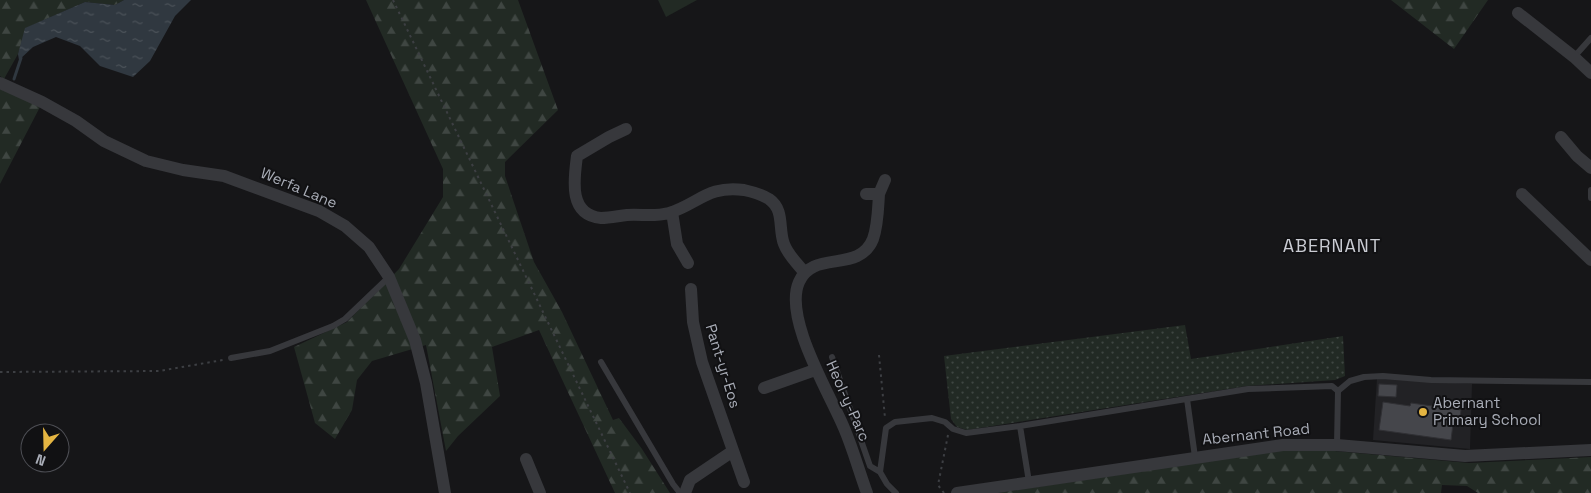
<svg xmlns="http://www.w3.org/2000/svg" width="1591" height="493" font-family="'Space Grotesk',sans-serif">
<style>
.built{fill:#222225}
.grass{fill:#222a24}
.forest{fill:url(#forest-firs)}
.garden{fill:url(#garden-dots)}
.water{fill:url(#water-ripples)}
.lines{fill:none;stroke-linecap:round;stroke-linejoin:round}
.stream{stroke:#303840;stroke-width:3}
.building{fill:#45464b;stroke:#303034}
.path{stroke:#3d3f43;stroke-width:2;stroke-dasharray:2.5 4;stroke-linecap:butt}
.lane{stroke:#37383c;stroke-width:6}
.street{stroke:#37383c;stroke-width:12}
.poi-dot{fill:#e4b542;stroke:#111113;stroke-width:2}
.labels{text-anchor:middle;stroke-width:4;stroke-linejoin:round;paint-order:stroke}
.street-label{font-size:15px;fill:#a9adb7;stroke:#111113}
.poi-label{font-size:15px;fill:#a9adb7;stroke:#111113;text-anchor:start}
.quarter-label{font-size:18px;letter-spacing:1px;fill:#caccd3;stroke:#111113}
</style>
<defs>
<pattern id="forest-firs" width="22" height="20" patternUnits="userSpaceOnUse" patternTransform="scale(1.25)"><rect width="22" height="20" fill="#222a24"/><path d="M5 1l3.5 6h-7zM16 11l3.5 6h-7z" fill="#3f4642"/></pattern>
<pattern id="garden-dots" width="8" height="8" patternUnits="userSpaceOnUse" patternTransform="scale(1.25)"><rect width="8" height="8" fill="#222a24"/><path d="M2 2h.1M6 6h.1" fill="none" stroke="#3f4642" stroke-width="1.8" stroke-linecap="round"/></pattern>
<pattern id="water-ripples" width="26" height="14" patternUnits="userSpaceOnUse" patternTransform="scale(1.25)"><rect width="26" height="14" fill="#303840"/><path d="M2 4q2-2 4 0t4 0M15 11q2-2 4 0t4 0" fill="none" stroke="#4b5259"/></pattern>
</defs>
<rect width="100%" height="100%" fill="#161618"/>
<path class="built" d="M1377 378 1472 384 1470 449 1373 440Z"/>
<path class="grass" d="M658 0H697L666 17Z"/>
<path class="forest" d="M0 0H124L115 5 85 2 26 28 18 54 4 79 0 76Z
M366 0H518L558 110 505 162V176L534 262 562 312 613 420 619 418 642 449 670 493H615L539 330 492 347 500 396 458 436 446 451 426 345 372 361 357 380 352 410 335 439 315 423 294 347 347 322 399 269 443 197V169Z
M1391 0H1488L1454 49Z
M0 88 41 105 0 184Z
M1312 449 1469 463 1591 457V493H1478L1467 486 1442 485 1441 493H996L1283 450Z"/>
<path class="garden" d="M1185 325 1191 359 1343 336 1345 376 1335 380 1247 386 967 430 957 427 951 419 944 356Z"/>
<path class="water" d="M124 0H191L175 16 150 61 133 77 100 66 80 46 56 37 33 47 19 60 18 54 25 28 85 2 115 5Z"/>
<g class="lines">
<path class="stream" d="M14 79 21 58"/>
</g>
<path class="building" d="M1379 384 1397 385 1396 397 1378 396Z
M1383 402 1410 406 1411 403 1461 410 1459 424H1453L1451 440 1379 430Z"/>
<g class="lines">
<path class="path" d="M393 0 630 493
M879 355 885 418
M0 372 159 371 223 360
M944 493 938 485 948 435"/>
<path class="lane" d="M1574 57 1591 38
M1591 190V198
M832 357 870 466 880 472
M231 358 270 351 333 326 345 319 389 277
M601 362 673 484 680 493
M1338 391 1350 381 1364 377 1383 376 1431 380 1591 382
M1187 399 1195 457
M1020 426 1029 482
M896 493 887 484 880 472 886 428 895 422 932 418 945 422 953 429 966 433 1020 426 1248 389 1332 386 1338 391 1337 445"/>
<path class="street" d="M1518 13 1574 57 1591 73
M0 83 42 102 76 121 104 141 146 161 183 170 224 176 319 211 345 226 369 247 389 277 415 340 426 383 445 493
M626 129 609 137 577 156C574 179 568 215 601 218 610 218 618 216 627 215 642 214 654 217 669 213 698 204 708 185 744 190 753 192 761 194 769 199 785 210 778 229 784 244 788 255 797 263 804 272
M1561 137 1577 156 1591 168
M866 194H879L885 180
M1522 194 1591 260
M672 212 677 244 688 263
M691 289 693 322 702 362 744 482
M764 388 815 370
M526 459 540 493
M685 493 690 480 733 451
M867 493C859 471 853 449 844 428 830 394 783 318 799 282 813 249 859 274 873 239 878 225 878 209 879 194
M957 493 1283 445H1337L1465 456 1591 450"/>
</g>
<circle class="poi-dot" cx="1423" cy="412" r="5"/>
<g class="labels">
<g class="street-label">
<text transform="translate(299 188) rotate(23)" y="5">Werfa Lane</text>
<text transform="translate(723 366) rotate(73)" y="5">Pant-yr-Eos</text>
<text transform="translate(848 401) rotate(66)" y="5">Heol-y-Parc</text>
<text transform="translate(1256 434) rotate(-6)" y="5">Abernant Road</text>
</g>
<g class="poi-label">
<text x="1433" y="408">Abernant<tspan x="1433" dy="17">Primary School</tspan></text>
</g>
<g class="quarter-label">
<text x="1332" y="252">ABERNANT</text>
</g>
</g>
<g transform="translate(45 448) rotate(200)"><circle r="24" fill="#111113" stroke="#4e4f55"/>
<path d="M0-4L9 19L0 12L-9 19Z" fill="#e4b542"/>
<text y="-8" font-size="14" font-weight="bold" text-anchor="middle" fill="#a9adb7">N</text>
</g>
</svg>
